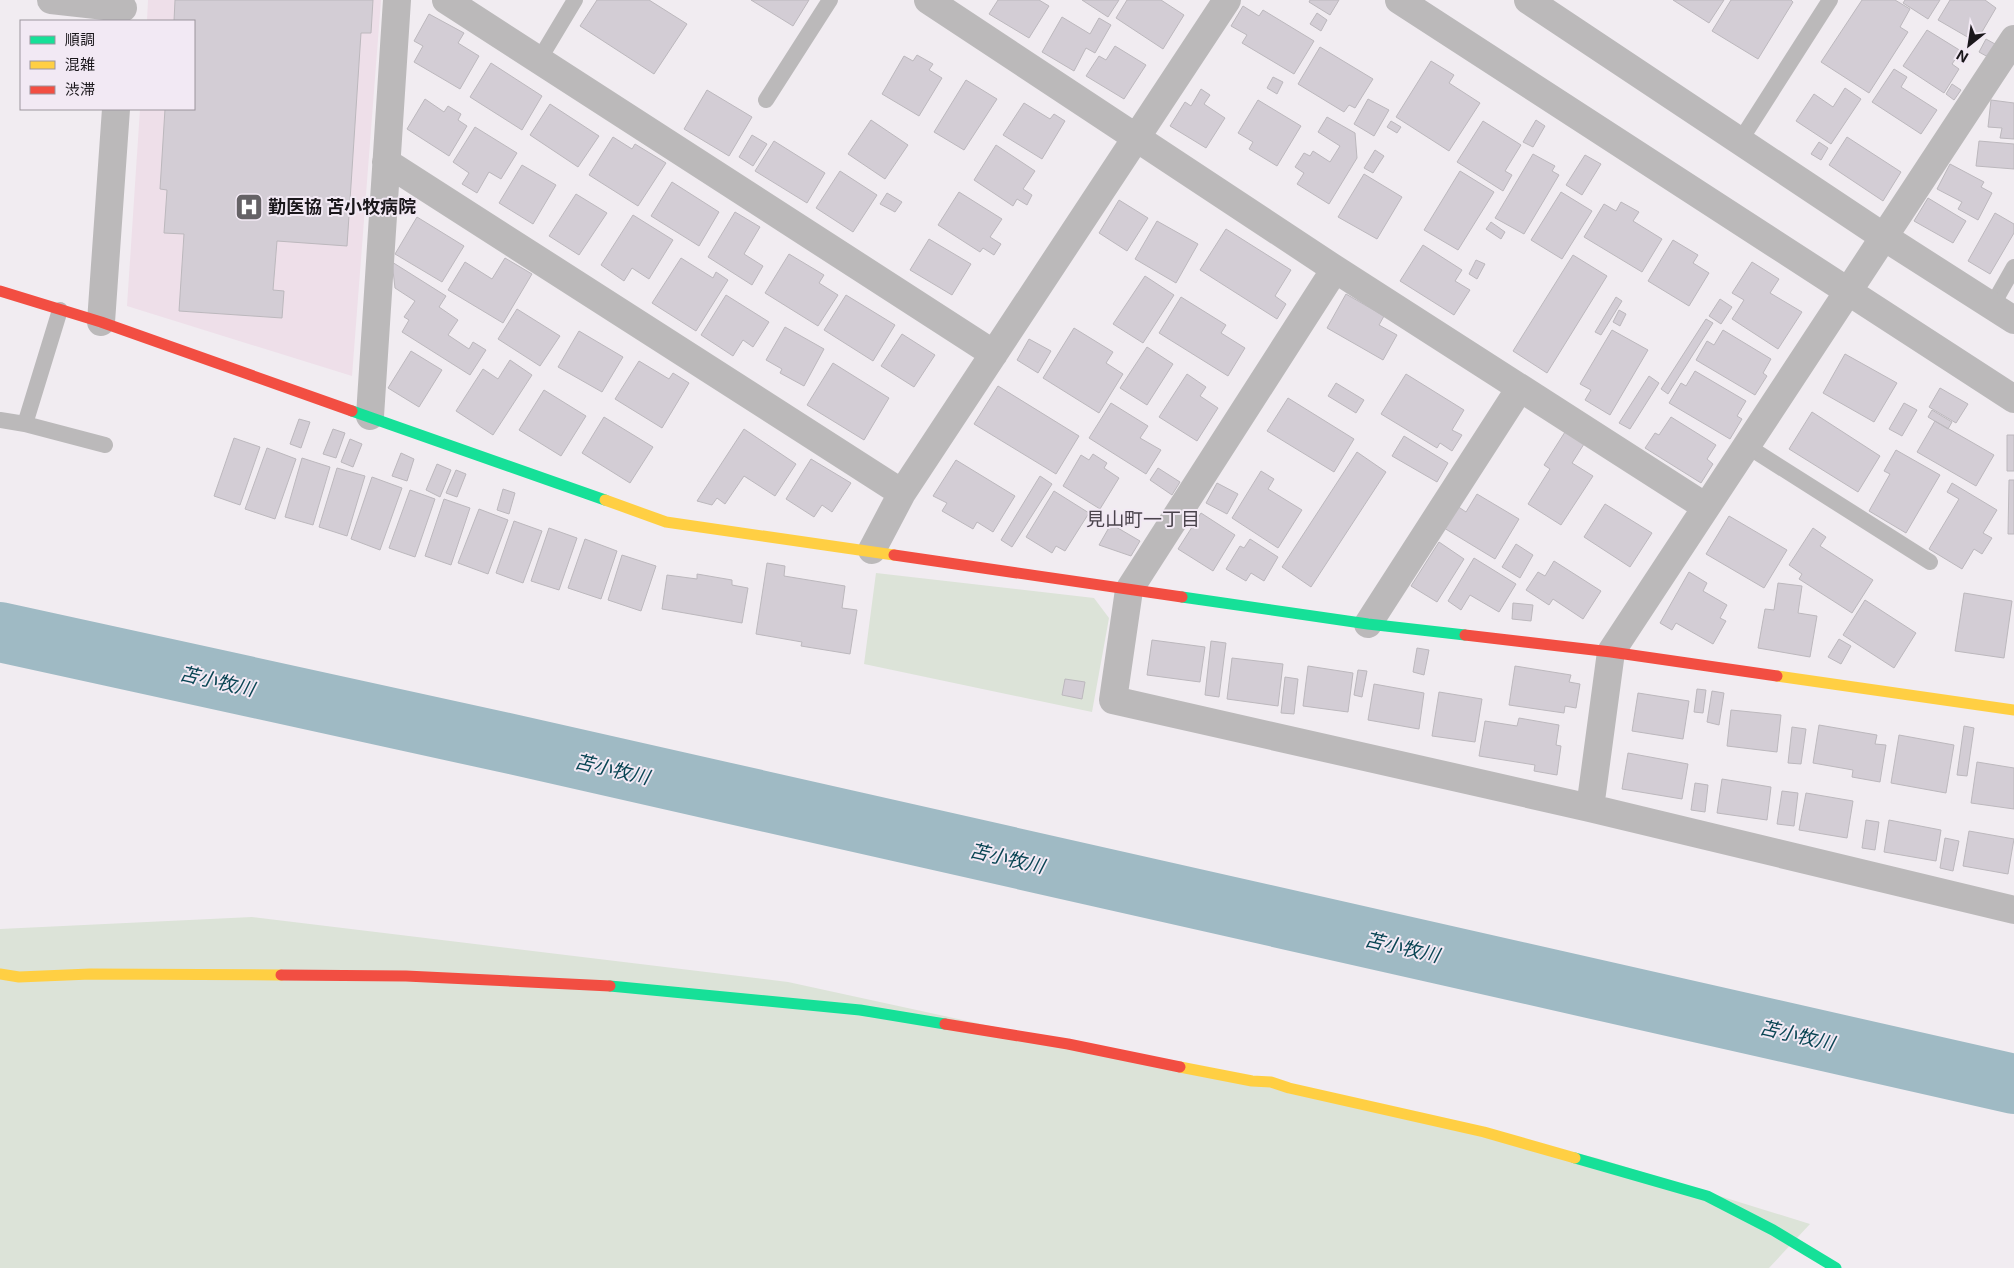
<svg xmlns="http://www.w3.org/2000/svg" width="2014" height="1268" font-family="Inter,'Noto Sans JP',sans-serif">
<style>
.medical{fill:#eedfe9}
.green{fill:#dce3d8}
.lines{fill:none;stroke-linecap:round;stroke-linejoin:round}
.river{stroke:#9fbac4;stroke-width:60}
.building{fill:#d3cdd5;stroke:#bcb8bd}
.lane{stroke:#bbb9ba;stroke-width:16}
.street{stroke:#bbb9ba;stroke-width:28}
.fast{stroke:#16e098;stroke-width:11}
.slow{stroke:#ffcf43;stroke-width:11}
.jam{stroke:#f24e42;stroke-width:11}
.labels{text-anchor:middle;stroke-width:4;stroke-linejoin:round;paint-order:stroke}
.poi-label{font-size:18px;font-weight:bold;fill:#1a171b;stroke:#f2e9f4;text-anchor:start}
.neighbourhood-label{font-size:19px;fill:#4a434c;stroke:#f2e9f4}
.water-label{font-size:19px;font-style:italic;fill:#084453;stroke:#f2e9f4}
</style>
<rect width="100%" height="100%" fill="#f1ecf1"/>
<path class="medical" d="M148 0H381L352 376 127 306 140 109H194V21H147Z"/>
<path class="green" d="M876 573 1094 598 1109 618 1092 712 864 664Z
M252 917 788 982 1597 1158 1810 1224 1769 1268H0V929Z"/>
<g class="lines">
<path class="river" d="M0 632 516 745 2014 1084"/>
</g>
<path class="building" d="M175 0H373L371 33H361L347 246 277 241 273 290 284 291 282 318 179 311 184 234 164 233 167 190 160 189 165 109H194V21H174Z
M597 0H649L687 24 654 74 580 26Z
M751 0H809L793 26Z
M998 0H1039L1049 6 1029 38 989 14Z
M1082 0H1119L1108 17Z
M1127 0H1161L1184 15 1163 49 1116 18Z
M1310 0H1339L1330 15 1309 2Z
M1673 0H1724L1709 23Z
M1731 0H1791L1793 2 1758 59 1712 31Z
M1862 0H1895L1910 9 1900 27 1908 32 1869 93 1821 62Z
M1905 0H1940L1928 19 1903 3Z
M1950 0H1985L1996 8 1976 42 1938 20Z
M1243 6 1259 16 1263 10 1314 41 1294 74 1242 43 1247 35 1231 26Z
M1317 13 1327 20 1321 31 1310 24Z
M429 14 464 33 458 43 479 56 460 89 414 62 423 46 414 41Z
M1062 17 1090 34 1099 18 1111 25 1095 53 1086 48 1074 71 1042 52Z
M1927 30 1961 51 1952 64 1959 69 1944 93 1903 66Z
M1986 39 1995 44 1988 57 1979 52Z
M1115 46 1146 65 1124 99 1086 76 1099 56 1106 60Z
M1320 47 1373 79 1355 108 1349 105 1344 112 1298 84Z
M917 55 933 64 929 70 942 78 919 116 882 94 904 56 913 61Z
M1431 61 1454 75 1449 83 1480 103 1449 151 1396 117Z
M491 63 542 96 522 130 470 97Z
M1894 69 1907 77 1901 87 1937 110 1921 134 1872 102Z
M1273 77 1283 82 1277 94 1267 88Z
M966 80 997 99 964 150 934 132Z
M1952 84 1961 90 1954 100 1946 94Z
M1845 88 1861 99 1831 144 1796 121 1814 94 1833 107Z
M1201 89 1210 95 1204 104 1225 118 1206 148 1170 126 1185 102 1191 106Z
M707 90 752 117 729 156 684 129Z
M425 99 444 112 448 106 461 114 458 120 467 126 449 156 407 129Z
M1368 99 1389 110 1374 136 1354 124Z
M1258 100 1301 126 1277 166 1249 149 1253 142 1238 133Z
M1991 100 2014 103V139L2000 138 2002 128 1988 127Z
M1024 103 1050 119 1054 114 1065 121 1042 159 1003 135Z
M550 104 599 136 578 167 530 135Z
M1327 117 1355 133 1357 158 1329 204 1297 184 1304 173 1295 167 1304 153 1310 156 1313 151 1330 162 1340 146 1318 132Z
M871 120 908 145 885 179 848 154Z
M1536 120 1545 126 1533 147 1523 142Z
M1391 121 1401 127 1397 133 1387 127Z
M1483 121 1521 145 1505 171 1512 175 1503 191 1457 162Z
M475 127 517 153 501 179 489 172 477 193 462 184 469 173 453 162Z
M752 135 767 144 753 166 739 157Z
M613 137 632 149 635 144 666 163 638 206 589 175Z
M1847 137 1901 172 1883 201 1829 165Z
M774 141 825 173 807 203 755 171Z
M1979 141 2014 144V169L1976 166Z
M1819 142 1828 148 1821 160 1811 154Z
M996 145 1035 171 1023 189 1032 195 1027 205 1017 199 1013 206 974 180Z
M1375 150 1384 156 1373 173 1364 168Z
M1533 154 1555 166 1552 171 1559 175 1524 234 1495 218Z
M1585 155 1601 164 1582 195 1566 185Z
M1950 164 1984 182 1981 187 1992 193 1978 220 1958 209 1962 202 1937 189Z
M522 165 556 185 533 224 499 203Z
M840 171 877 195 853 232 816 208Z
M1460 171 1494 192 1458 250 1424 230Z
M1364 174 1402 197 1377 239 1338 217Z
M672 182 719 212 699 246 651 216Z
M959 192 1002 219 990 237 1001 244 994 255 983 248 980 252 938 225Z
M1561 192 1592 211 1562 259 1531 240Z
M887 193 902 202 895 212 880 204Z
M576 194 607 213 579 255 549 236Z
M1928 198 1966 221 1953 243 1914 221Z
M1119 200 1148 218 1127 251 1099 233Z
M1621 202 1639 212 1633 221 1662 239 1642 272 1584 237 1604 204 1616 211Z
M735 212 760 227 744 254 763 266 752 285 708 257Z
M1995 213 2014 224V233L1990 274 1968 261Z
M633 215 673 240 649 279 632 268 624 281 601 265Z
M417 217 464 246 442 282 395 254Z
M1157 221 1198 244 1176 283 1135 259Z
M1491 222 1505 232 1501 239 1486 229Z
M1226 229 1291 270 1275 296 1286 304 1277 319 1200 270Z
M929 239 971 264 952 295 910 270Z
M1673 240 1698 255 1693 263 1709 273 1689 306 1648 281Z
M1423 245 1462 270 1455 281 1470 290 1454 315 1400 281Z
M789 254 824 275 819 283 838 295 818 326 765 293Z
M1573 255 1607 276 1547 373 1513 351Z
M505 258 532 274 503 323 448 290 465 262 492 279Z
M681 258 713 278 716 272 728 280 696 331 652 303Z
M1476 260 1485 264 1477 279 1469 274Z
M392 262 446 296 439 307 458 320 448 335 469 349 473 342 486 350 470 375 402 332 409 320 404 317 415 301 395 288Z
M1752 262 1779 279 1770 293 1802 312 1778 349 1732 319 1744 300 1732 293Z
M1145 276 1174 295 1143 343 1113 324Z
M1346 294 1384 316 1379 325 1397 335 1383 360 1327 328Z
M726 295 769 322 753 347 743 340 733 356 701 335Z
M846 295 895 325 873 361 824 330Z
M1181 297 1226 325 1221 333 1245 348 1228 376 1159 333Z
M1616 297 1622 301 1601 335 1595 332Z
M1720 299 1732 307 1721 324 1709 316Z
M517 309 560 336 540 366 498 339Z
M1619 310 1626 314 1620 326 1613 322Z
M1706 319 1713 323 1668 394 1661 389Z
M785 327 824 349 804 386 780 373 782 369 766 360Z
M1074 328 1113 352 1106 363 1123 374 1099 413 1043 378Z
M1612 330 1648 350 1610 415 1585 400 1591 390 1580 384Z
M1723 330 1771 359 1763 373 1767 376 1755 395 1696 360 1707 341 1714 345Z
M579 331 623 357 602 392 558 367Z
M902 334 935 355 914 387 881 366Z
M1029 339 1051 351 1038 373 1017 360Z
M1147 347 1173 364 1147 405 1120 388Z
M411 351 442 370 419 407 388 388Z
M1845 354 1897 383 1874 422 1823 393Z
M510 360 532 375 493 435 456 411 483 369 498 379Z
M639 361 669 379 673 373 689 383 662 428 615 399Z
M833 363 889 398 864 440 807 405Z
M1695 371 1746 401 1737 416 1742 419 1730 439 1669 403 1681 383 1686 386Z
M1187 374 1206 387 1200 396 1218 408 1197 441 1159 417Z
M1406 374 1464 410 1452 430 1462 435 1452 451 1440 443 1437 448 1381 414Z
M1649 376 1659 383 1630 429 1619 423Z
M1336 383 1364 400 1356 413 1328 396Z
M998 386 1079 436 1056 474 974 424Z
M1940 388 1968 404 1956 423 1929 407Z
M544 390 586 416 561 456 519 430Z
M1288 398 1354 439 1334 472 1267 431Z
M1111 403 1148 426 1140 438 1161 450 1146 474 1089 438Z
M1904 403 1917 410 1902 436 1889 429Z
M1932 410 1952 422 1948 429 1928 417Z
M1812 412 1880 456 1858 492 1789 449Z
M604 417 653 447 630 483 582 453Z
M1671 417 1716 445 1707 459 1713 464 1701 483 1645 448 1655 433 1659 435Z
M299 419 310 422 301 448 290 444Z
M1935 421 1994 455 1976 486 1917 452Z
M333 429 345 433 336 458 323 454Z
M744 429 796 464 775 496 744 476 725 504 717 498 712 505 697 501Z
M1565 432 1584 444 1572 463 1593 476 1561 525 1528 504 1550 469 1544 465Z
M2007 435H2014V471H2007Z
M1404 436 1448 463 1437 482 1392 456Z
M234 438 260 447 240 505 214 496Z
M350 439 362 444 353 467 341 462Z
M267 448 296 459 275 519 245 509Z
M1896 450 1940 475 1906 533 1869 511 1890 474 1884 471Z
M1357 452 1386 472 1311 587 1282 567Z
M401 453 414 459 407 481 392 476Z
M1093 454 1107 463 1104 468 1119 478 1100 509 1063 486 1081 455 1089 460Z
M302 458 330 467 313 525 285 517Z
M811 459 851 483 832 512 822 505 814 517 786 499Z
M956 460 1015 496 993 532 977 522 973 529 942 511 947 503 933 496Z
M437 464 451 470 440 497 426 490Z
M337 468 365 476 347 536 319 527Z
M1158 468 1180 482 1172 495 1150 480Z
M456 470 466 474 457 497 446 493Z
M1261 471 1274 479 1268 489 1302 510 1278 548 1232 518Z
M1040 476 1052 484 1012 547 1001 540Z
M372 477 402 488 380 550 351 539Z
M2009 480H2014V534H2008Z
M1217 483 1238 494 1227 514 1206 503Z
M1952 483 1997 510 1983 533 1992 538 1982 554 1974 549 1962 569 1929 549 1959 499 1947 492Z
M503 489 515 493 509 514 497 510Z
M410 490 435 499 415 557 389 548Z
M1054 491 1089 513 1065 551 1056 546 1052 553 1026 537Z
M1477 494 1519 519 1495 559 1444 528 1457 506 1466 512Z
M444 499 470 508 451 565 425 556Z
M1605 504 1652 533 1630 567 1584 537Z
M479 509 508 520 488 574 458 563Z
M1201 513 1235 535 1213 571 1178 549Z
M1729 516 1787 550 1764 588 1706 554Z
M514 521 542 531 523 583 496 573Z
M1111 524 1140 541 1131 556 1099 545Z
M549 528 577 538 559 590 531 581Z
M1813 528 1826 537 1820 546 1873 580 1852 613 1799 579 1802 574 1789 565Z
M585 539 617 551 601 599 568 588Z
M1250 539 1278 557 1264 581 1251 573 1246 581 1226 569 1240 546 1244 548Z
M1439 542 1464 559 1437 602 1411 586Z
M1516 544 1533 555 1520 578 1502 567Z
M622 555 656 566 641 611 608 600Z
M1474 558 1516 584 1499 612 1470 595 1461 610 1448 601Z
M1554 561 1601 591 1583 619 1553 599 1549 605 1526 590 1538 572 1545 576Z
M767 563 785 566 784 576 845 586 842 608 857 610 850 654 801 646 802 642 756 634Z
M1689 572 1707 583 1703 591 1727 605 1720 618 1726 621 1713 644 1676 623 1672 630 1660 623Z
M697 574 732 580V585L748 588 742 623 662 609 667 575 697 579Z
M1778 583 1802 586 1798 613 1817 616 1810 657 1758 648 1765 609 1774 610Z
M1964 593 2012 601 2004 658 1955 651Z
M1865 600 1916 633 1894 668 1843 635Z
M1513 603 1533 605 1531 621 1512 619Z
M1839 639 1851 646 1841 664 1828 657Z
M1152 640 1205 647 1200 682 1147 675Z
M1211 641 1226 643 1219 697 1205 695Z
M1417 648 1429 650 1424 675 1413 672Z
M1232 658 1283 664 1278 706 1227 699Z
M1308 666 1353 673 1348 712 1303 706Z
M1515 666 1571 675 1569 682 1580 684 1576 708 1565 706 1564 713 1509 705Z
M1358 670 1367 671 1362 697 1354 695Z
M1285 677 1298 679 1294 714 1281 713Z
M1065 679 1085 682 1082 699 1062 695Z
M1374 684 1424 693 1419 729 1368 720Z
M1697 689 1706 690 1703 713 1694 712Z
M1712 691 1724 693 1719 725 1707 722Z
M1439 692 1482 699 1475 742 1432 736Z
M1638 693 1689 701 1683 739 1632 731Z
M1731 710 1781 715 1777 752 1727 746Z
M1519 718 1559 725 1556 745 1561 746 1557 775 1534 771 1535 765 1479 756 1485 721 1517 726Z
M1819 725 1877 735 1875 744 1886 745 1880 782 1852 777 1853 770 1813 763Z
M1964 726 1974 728 1967 776 1957 775Z
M1792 727 1806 729 1801 764 1788 763Z
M1899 735 1954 745 1946 793 1891 783Z
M1628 753 1688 764 1682 799 1622 789Z
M1977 762 2014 768V809L1971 803Z
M1722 779 1771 787 1767 820 1717 813Z
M1695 783 1708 785 1705 812 1691 810Z
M1782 791 1798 793 1794 826 1777 824Z
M1806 793 1853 801 1847 838 1799 830Z
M1866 820 1879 822 1875 850 1862 848Z
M1889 820 1941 830 1936 861 1884 852Z
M1969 831 2014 839 2008 874 1963 866Z
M1945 838 1959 841 1953 871 1940 868Z"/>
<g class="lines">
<path class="lane" d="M539 60 575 0
M766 100 830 0
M1740 141 1830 0
M1992 306 2014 267
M0 420 25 424 105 445
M25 424 60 310
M1747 446 1930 562"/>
<path class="street" d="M51 0 123 8
M446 0 994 354
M928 0 1335 269 1706 507
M1399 0 2014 399
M1528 0 1884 237 2014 320
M386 162 902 493
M1335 269 1129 590 1113 700 1590 808 2014 910
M101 322 116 109
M370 416 397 0
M872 550 902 493 1227 0
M1368 624 1520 388
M1590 808 1611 652 2014 39"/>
<path class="fast" d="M352 411 605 500
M1182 597 1368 624 1465 635
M610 986 860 1010 945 1024
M1575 1158 1707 1196 1773 1230 1836 1268"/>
<path class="slow" d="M605 500 666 522 894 555
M1777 676 2014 710
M0 974 19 977 90 974 281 975
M1180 1067 1252 1081 1271 1082 1289 1088 1484 1132 1575 1158"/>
<path class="jam" d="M0 291 101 322 352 411
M894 555 1182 597
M1465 635 1611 652 1777 676
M281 975 406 976 610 986
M945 1024 1068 1044 1180 1067"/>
</g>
<defs>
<g id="hospital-square" transform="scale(1.4375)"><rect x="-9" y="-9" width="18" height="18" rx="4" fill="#656266" stroke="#f2e9f4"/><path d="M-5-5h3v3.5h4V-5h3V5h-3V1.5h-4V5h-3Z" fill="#fff"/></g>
</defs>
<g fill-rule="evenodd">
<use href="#hospital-square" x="249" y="207"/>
</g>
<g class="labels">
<g class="poi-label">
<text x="268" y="213">勤医協 苫小牧病院</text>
</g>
<g class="neighbourhood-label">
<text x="1143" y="526">見山町一丁目</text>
</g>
<g class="water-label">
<text transform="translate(217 681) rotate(13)" y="7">苫小牧川</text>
<text transform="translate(612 769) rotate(13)" y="7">苫小牧川</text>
<text transform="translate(1007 858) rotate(13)" y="7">苫小牧川</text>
<text transform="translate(1402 947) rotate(13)" y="7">苫小牧川</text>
<text transform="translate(1797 1035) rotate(13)" y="7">苫小牧川</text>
</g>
</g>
<rect x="20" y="20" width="175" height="90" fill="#f2e9f4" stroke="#9c959d"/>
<rect x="30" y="36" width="25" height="8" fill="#16e098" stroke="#9c959d"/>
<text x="65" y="45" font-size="15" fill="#1a171b">順調</text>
<rect x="30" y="61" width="25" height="8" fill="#ffcf43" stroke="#9c959d"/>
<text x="65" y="70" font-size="15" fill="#1a171b">混雑</text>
<rect x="30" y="86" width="25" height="8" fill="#f24e42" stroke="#9c959d"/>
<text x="65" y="95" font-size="15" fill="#1a171b">渋滞</text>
<g transform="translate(1969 45) rotate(210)" stroke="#f2e9f4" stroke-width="4" paint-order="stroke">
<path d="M0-4L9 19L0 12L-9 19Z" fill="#1a171b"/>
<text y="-8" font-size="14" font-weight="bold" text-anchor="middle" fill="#1a171b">N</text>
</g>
</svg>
